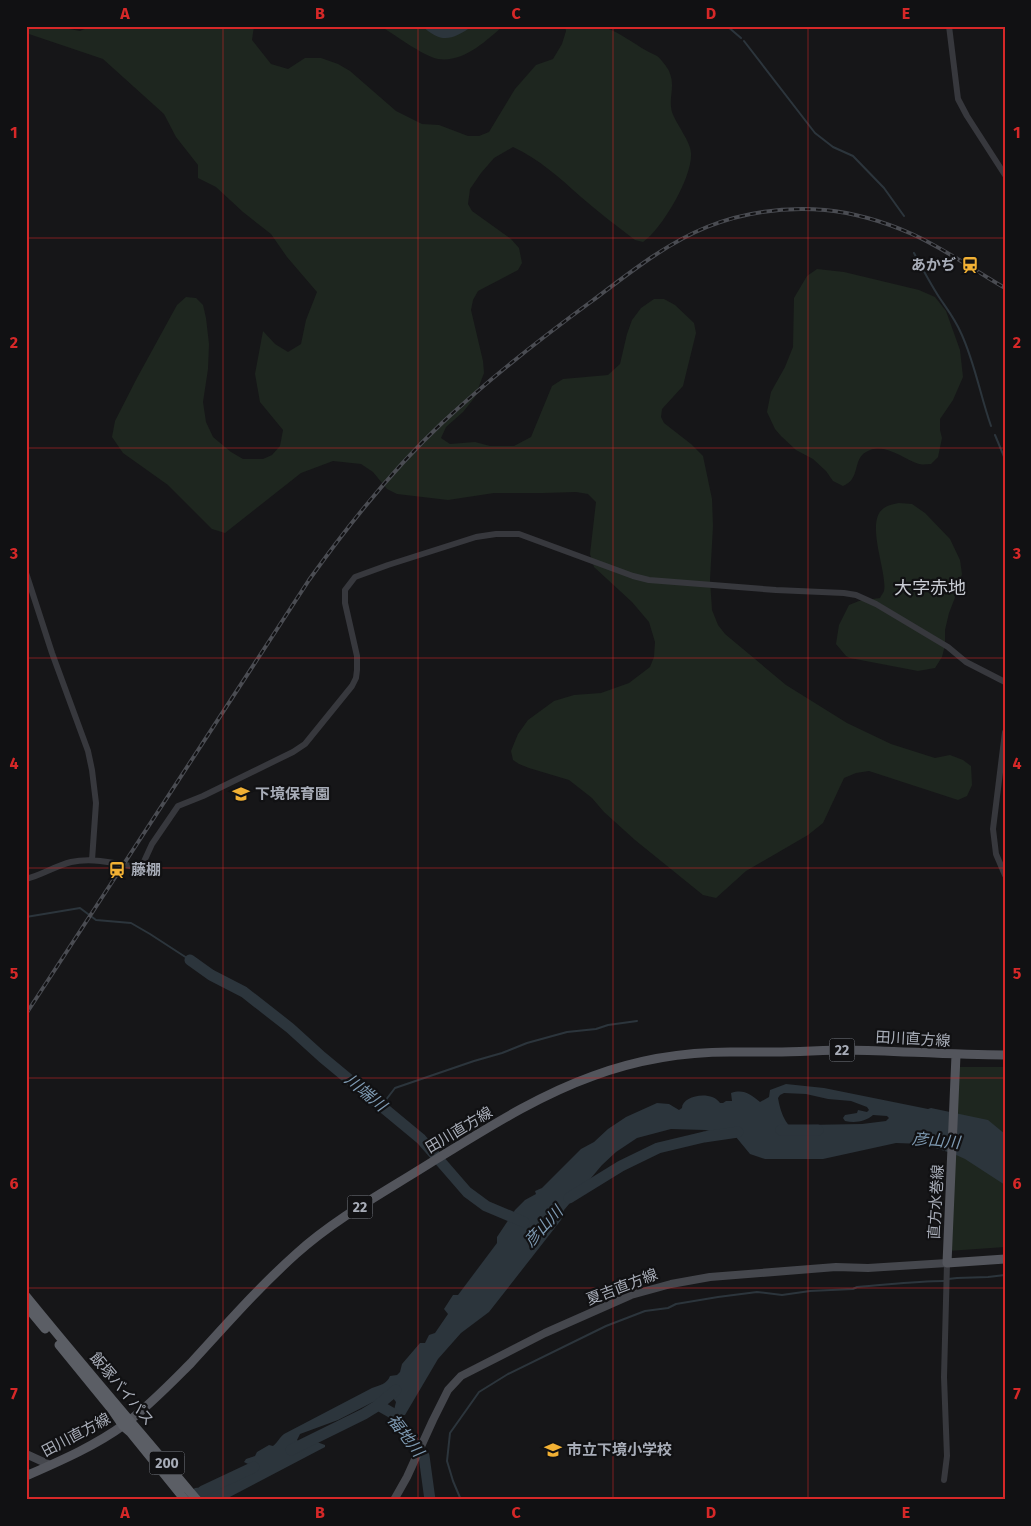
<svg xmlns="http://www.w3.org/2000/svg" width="1031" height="1526" font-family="'Fira Sans','Noto Sans JP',sans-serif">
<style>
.green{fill:#1e261f}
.water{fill:#2c353c;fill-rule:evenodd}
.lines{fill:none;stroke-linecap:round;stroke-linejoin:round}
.stream{stroke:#2c353c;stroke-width:2}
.river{stroke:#2c353c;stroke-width:11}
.tertiary{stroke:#37383d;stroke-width:6}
.secondary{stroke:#45474d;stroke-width:8}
.primary{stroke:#53555c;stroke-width:9}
.trunk{stroke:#5b5e65;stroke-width:9}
.rail-casing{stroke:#4a4c52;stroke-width:4}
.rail{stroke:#111113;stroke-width:2;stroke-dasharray:5.5;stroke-linecap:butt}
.grid{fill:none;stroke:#d62828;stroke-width:1;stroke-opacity:0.55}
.labels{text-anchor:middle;stroke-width:4.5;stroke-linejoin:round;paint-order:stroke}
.shield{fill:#111113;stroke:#7b7e86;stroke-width:1}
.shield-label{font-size:14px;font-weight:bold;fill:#a8adb8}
.poi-label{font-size:15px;font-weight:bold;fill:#a8adb8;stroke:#111113;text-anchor:start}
.street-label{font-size:15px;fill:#a8adb8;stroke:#111113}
.water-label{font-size:16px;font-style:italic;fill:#7f9bb3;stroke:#111113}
.quarter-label{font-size:18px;fill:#c9ccd4;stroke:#111113}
.neatline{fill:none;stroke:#d62828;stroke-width:2}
.grid-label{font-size:16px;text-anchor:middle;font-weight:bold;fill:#d62828}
</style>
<rect width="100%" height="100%" fill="#161618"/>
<path class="green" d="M26 26H68L69 29 80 31 91 26H254L252 40 271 64 288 69 305 58H321L338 64 350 71 396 111 422 124 439 125 468 136H479L489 132 515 89 536 65 553 59 562 44 566 31 565 26C576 26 594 24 604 27 619 32 633 43 647 51 650 53 654 54 657 56 661 59 667 67 669 71 676 87 668 97 672 112 676 124 691 142 691 153 693 176 662 229 643 242L635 240C617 226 598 212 581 197 560 178 539 159 513 147L494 158 481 173 470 189 468 204 472 211 511 239 519 248 522 263 518 270 478 291 473 300 471 310 483 361 484 373 475 397 463 412 446 427 441 438 450 444 475 442 490 446H514L531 437 552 386 563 379 608 375 620 364 627 334 632 320 641 308 654 299H664L675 305 694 323 696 333 683 386 662 409 661 417 664 423 691 444 703 456 712 499 713 526 710 580 712 610 718 625 725 634 786 685 847 723 891 744 935 758 950 755 963 760 971 766 972 785 967 796 958 800 869 771 856 773 844 778 823 823 808 835 746 871 716 898 703 895 635 840 604 812 592 798 569 780 529 768 519 764 513 760 511 751 518 734 528 720 554 701 574 695 601 693 629 683 650 667 654 657 655 642 649 622 632 602 594 567 590 554 596 502 588 494 576 492 543 493H494L448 500 397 494 387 489 373 472 361 464 333 461 301 473 225 533 212 529 168 485 123 453 112 437 115 421 137 378 177 305 186 297 196 298 203 305 206 318 209 344 208 369 203 402 206 422 213 437 231 452 243 459H263L272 455 280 446 283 430 260 402 255 374 263 331 275 344 288 352 301 344 306 320 317 292 287 257 271 234 243 212 216 187 198 178V165L176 137 164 114 103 59 26 33Z
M380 26H503C486 41 463 63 438 59 423 56 394 34 380 26Z
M817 269 844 272 919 290 935 297 946 311 960 350 963 377 953 400 940 419V430L942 438 938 457 931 464C927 464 922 465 919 464 903 459 884 441 866 452 852 460 861 479 843 486L833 481 826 471 813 459 796 450 781 436 775 429 767 412 771 392 785 367 793 347 794 298 807 276Z
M899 503 912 504 925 513 950 539 960 560 962 574 956 595 949 613 945 630V645L942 657 935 668 918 671 850 658 846 656 836 644 839 625 849 605 859 601 880 598C881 596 883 593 884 591 888 573 864 521 884 508 888 505 894 504 899 503Z
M956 1067H1005V1247L948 1251Z"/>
<path class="water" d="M422 26H473C452 39 443 45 422 26Z
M786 1084 824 1088 928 1109 931 1108 988 1120 1005 1134V1185L965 1159 954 1154 923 1144 896 1143 823 1159H765L750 1154 736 1137 705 1130 671 1129 637 1138 616 1152 602 1165 564 1210 561 1220 489 1312 461 1333 438 1359 405 1415H396L393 1414 396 1402 393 1398 373 1402 338 1420 300 1434 297 1440 301 1444 314 1441 325 1445V1447L224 1500H177L195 1488 206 1487 213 1484 220 1485 255 1465V1463L248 1464 244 1462 246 1459 255 1456 257 1452 269 1445 273 1446C278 1442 279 1438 284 1434L372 1388C380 1385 387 1384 390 1376L397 1375 400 1372 402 1364 420 1343H425L429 1335 435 1333 448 1314 444 1309 453 1295H458L497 1243V1237L515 1210 525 1200 536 1194 535 1191 542 1188 581 1149 594 1142 608 1129 626 1117 657 1103 669 1104 679 1110 682 1108C682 1095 712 1090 720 1103H723L726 1101H732L731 1093C744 1089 750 1094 760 1102L769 1097 770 1090ZM784 1093 806 1094 828 1099 851 1101 867 1107 869 1110 867 1112 858 1110 857 1113 845 1115 843 1118 845 1121C855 1123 865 1122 873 1115L887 1116 889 1118 886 1121 862 1124 806 1125 801 1131C786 1131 780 1110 778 1098L780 1095Z"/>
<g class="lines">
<path class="stream" d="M727 26 741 38
M744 41 815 133 833 147 853 156 884 188 904 216
M914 253C922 268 930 283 939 297 947 309 955 319 961 333 975 363 980 395 991 426
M995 435 1005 459
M26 917 80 908 96 920 131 923 150 934 190 960
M382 1105 395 1088 474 1061 502 1053 527 1043 567 1032 596 1029 608 1025 637 1021
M948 1279 957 1278 988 1277 1005 1275
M461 1500 453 1481 447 1461 450 1433 479 1392 508 1374 606 1326 645 1311 668 1308 676 1304 718 1297 757 1292 782 1295 810 1291 853 1289 857 1287C886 1285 914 1281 944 1281"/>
<path class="river" d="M190 960 211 975 244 992 290 1028 322 1057 421 1139 467 1192 486 1206 524 1222
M781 1130H818
M569 1198 621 1166 658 1148 704 1137 738 1132
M378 1405 392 1413 424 1456 430 1500
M291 1450 364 1414 377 1406 396 1390
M203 1491 254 1467"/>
<path class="tertiary" d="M949 26 958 99 967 116 1005 175
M26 573 52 653 88 751 92 770 96 803 92 860
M1005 732 993 829 996 854 1005 875
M26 879C42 875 55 866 71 862 94 857 119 864 141 868L152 844 178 806 203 796 293 752 305 744 352 686 356 678 357 670V656L345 603V590L355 577 388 565 476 537 496 534H519L633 576 649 580 776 590 844 593 856 595 876 604 948 647 966 662 1005 682
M944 1480 947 1456 944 1377 947 1263"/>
<path class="secondary" d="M26 1454 50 1465
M394 1500 407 1477 433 1420 448 1390 461 1376 545 1333 631 1295 671 1284 710 1277 836 1267 868 1268 947 1263"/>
<path class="primary" d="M956 1055 947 1263 1005 1259
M26 1476C60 1461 95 1446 125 1424 149 1406 170 1384 191 1363 225 1326 258 1288 296 1254 337 1217 388 1190 435 1160 486 1129 537 1096 593 1076 636 1060 685 1052 730 1052 745 1052 760 1052 775 1052 799 1052 824 1050 848 1050 900 1051 952 1055 1005 1055"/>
<path class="trunk" d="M26 1296C82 1365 140 1432 197 1500
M26 1306 45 1329
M59 1345 112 1410 123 1426 130 1432 185 1500"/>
<g class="rail-casing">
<path id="rail" d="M26 1014 309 580C349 524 392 470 442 423 489 379 540 339 592 301 628 274 665 244 707 227 744 212 786 207 825 210 855 213 885 222 912 234 945 249 974 270 1005 288"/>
</g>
<use href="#rail" class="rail"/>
</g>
<path class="grid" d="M223 26V1500M418 26V1500M613 26V1500M808 26V1500M26 238H1005M26 448H1005M26 658H1005M26 868H1005M26 1078H1005M26 1288H1005"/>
<defs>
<g id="station-bare" transform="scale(1.35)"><path d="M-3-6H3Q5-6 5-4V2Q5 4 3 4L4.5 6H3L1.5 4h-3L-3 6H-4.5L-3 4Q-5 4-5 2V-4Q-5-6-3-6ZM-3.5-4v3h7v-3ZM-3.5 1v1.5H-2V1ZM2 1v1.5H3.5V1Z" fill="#f2b134" stroke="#111113" stroke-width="2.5" paint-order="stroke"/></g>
<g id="school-bare" transform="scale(1.35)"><path d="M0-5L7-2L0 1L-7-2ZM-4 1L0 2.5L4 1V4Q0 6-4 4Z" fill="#f2b134" stroke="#111113" stroke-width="2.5" paint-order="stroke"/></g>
</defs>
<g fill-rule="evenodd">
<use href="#station-bare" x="970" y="265"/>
<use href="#school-bare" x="241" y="794"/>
<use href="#station-bare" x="117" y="870"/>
<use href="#school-bare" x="553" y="1450"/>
</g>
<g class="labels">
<g class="shield">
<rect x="829.5" y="1038.5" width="25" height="23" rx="4"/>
<rect x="347.5" y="1195.5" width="25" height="23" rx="4"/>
<rect x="149.5" y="1451.5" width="35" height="23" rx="4"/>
</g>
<g class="shield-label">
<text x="842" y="1055">22</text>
<text x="360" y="1212">22</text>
<text x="167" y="1468">200</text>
</g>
<g class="poi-label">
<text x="956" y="270" text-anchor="end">あかぢ</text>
<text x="255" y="799">下境保育園</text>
<text x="131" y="875">藤棚</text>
<text x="567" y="1455">市立下境小学校</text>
</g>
<g class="street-label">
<text transform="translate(913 1039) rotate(3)" y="5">田川直方線</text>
<text transform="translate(459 1130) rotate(-31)" y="5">田川直方線</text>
<text transform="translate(936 1202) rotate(-87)" y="5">直方水巻線</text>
<text transform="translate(622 1287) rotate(-21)" y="5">夏吉直方線</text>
<text transform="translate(122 1389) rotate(50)" y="5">飯塚バイパス</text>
<text transform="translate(76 1435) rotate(-28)" y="5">田川直方線</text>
</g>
<g class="water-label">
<text transform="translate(366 1092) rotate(40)" y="6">川端川</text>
<text transform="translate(936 1140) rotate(5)" y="6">彦山川</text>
<text transform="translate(543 1226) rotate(-47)" y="6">彦山川</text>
<text transform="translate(406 1435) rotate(53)" y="6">福地川</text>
</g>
<g class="quarter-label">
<text x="930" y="594">大字赤地</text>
</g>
</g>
<rect width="1031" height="1526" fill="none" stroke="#111113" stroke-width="55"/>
<rect x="28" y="28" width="976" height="1470" class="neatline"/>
<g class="grid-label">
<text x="125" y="19">A</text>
<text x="320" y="19">B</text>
<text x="516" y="19">C</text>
<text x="711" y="19">D</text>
<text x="906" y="19">E</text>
<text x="14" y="138">1</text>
<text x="1017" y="138">1</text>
<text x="14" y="348">2</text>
<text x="1017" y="348">2</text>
<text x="14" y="559">3</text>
<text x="1017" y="559">3</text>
<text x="14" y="769">4</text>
<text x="1017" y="769">4</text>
<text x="14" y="979">5</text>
<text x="1017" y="979">5</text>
<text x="14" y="1189">6</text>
<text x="1017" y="1189">6</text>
<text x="14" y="1399">7</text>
<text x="1017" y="1399">7</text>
<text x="125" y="1518">A</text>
<text x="320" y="1518">B</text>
<text x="516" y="1518">C</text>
<text x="711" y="1518">D</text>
<text x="906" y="1518">E</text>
</g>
</svg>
